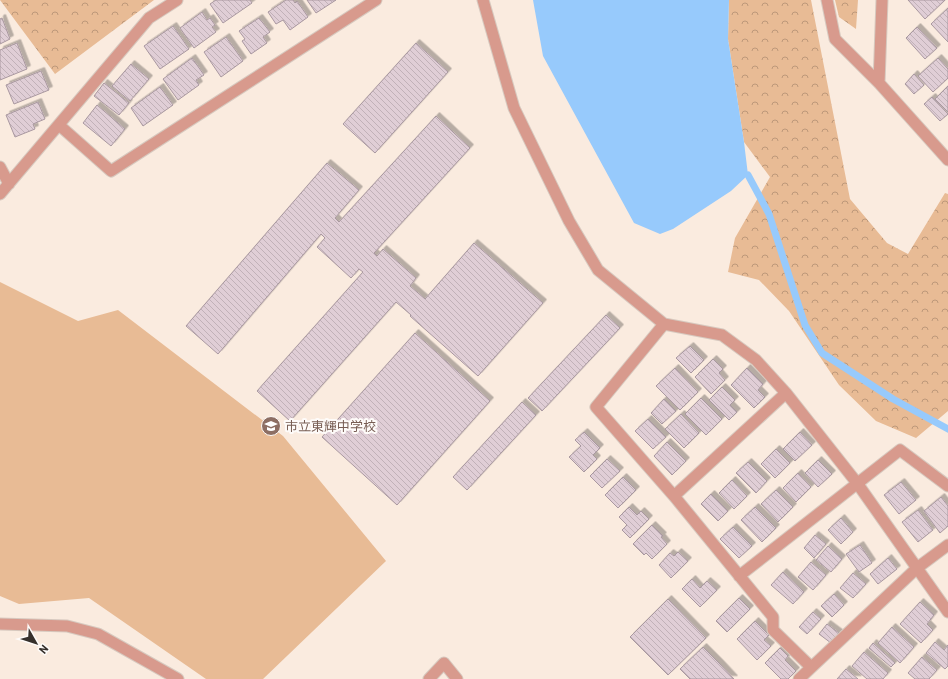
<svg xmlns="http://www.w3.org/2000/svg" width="948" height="679" font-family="Barlow,'Noto Sans JP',sans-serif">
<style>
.forest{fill:url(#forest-crowns)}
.pitch{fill:#e8bb95}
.water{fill:#97cafc}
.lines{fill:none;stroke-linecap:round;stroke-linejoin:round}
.stream{stroke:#97cafc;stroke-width:7}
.building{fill:url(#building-back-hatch);stroke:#a998a0;filter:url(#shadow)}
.minor-casing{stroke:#d7c9bf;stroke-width:13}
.minor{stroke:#d89a8d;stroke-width:11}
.labels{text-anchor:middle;stroke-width:4;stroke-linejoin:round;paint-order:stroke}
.education-label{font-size:13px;fill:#785e54;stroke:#fefbf9;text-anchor:start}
</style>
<defs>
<pattern id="forest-crowns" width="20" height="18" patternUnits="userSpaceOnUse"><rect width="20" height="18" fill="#e8bb95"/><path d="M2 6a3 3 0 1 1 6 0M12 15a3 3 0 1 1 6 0" fill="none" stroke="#bd987a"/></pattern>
<pattern id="building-back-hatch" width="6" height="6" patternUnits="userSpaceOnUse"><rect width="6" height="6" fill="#e0ced6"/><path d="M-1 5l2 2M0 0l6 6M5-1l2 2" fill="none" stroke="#c1b1b8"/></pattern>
<filter id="shadow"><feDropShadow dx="3.5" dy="-3.5" stdDeviation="0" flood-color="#0004"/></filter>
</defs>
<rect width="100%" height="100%" fill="#faebdf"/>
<path class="forest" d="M0 0H154L55 74Z
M729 0H811L850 199 887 243 908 254 945 193 948 194V411L916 438 876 421 839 385 789 311 759 280 728 272 735 238 770 177 744 142 728 39Z
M835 0H858L856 29 839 17Z"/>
<path class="pitch" d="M0 282 78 321 118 310 283 436 386 561 263 679H206L89 598 19 604 0 596Z"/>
<path class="water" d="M533 0H729L728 39 744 142 748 175 731 191 673 229 660 234 634 223 543 56Z"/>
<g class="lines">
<path class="stream" d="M748 175 769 214 805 325 822 353 893 399 948 429"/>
</g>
<path class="building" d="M216 0H250L252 3 223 23 210 4Z
M286 0H293L295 3 297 1 308 17 290 30 283 20 276 24 268 12Z
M307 0H336L316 13Z
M908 0H945L925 19Z
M948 8V42L931 24Z
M202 12 207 20 210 18 215 25 212 27 216 32 194 48 180 28Z
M2 18 10 39 0 44V19Z
M259 18 270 32 263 37 267 43 251 54 242 41 245 39 239 31Z
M173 26 189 49 160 69 144 46Z
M917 27 937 48 925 59 906 38Z
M226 37 243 61 221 77 204 52Z
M17 43 27 69 0 80V50Z
M416 43 448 72 375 153 343 124Z
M192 58 204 75 196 80 199 85 178 100 163 79Z
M938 58 948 69V78L933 92 918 76Z
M131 64 149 79 130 101 112 86Z
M41 71 49 90 14 104 6 85Z
M914 74 924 85 914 94 905 84Z
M104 83 129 103 119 115 94 96Z
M948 86V112L935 99Z
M160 87 173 105 143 126 131 108Z
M932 97 948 114 940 121 924 104Z
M38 102 45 119 33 124 35 129 15 137 6 115Z
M97 105 125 129 111 146 83 123Z
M436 116 470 148 374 253 377 256 383 249 416 278 410 286 425 299 474 243 543 303 478 376 410 316 411 315 396 302 290 421 257 391 363 272 359 269 351 278 317 247 325 238 321 234 218 354 186 326 327 163 359 190 335 218 339 222Z
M606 315 620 328 542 411 528 398Z
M415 333 490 401 397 505 322 437Z
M690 346 704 360 691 373 676 358Z
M713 359 723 369 719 373 725 380 711 394 695 377Z
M675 368 698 392 680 410 656 386Z
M747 368 763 384 758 390 765 397 754 408 731 385Z
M722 387 735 400 730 405 737 412 729 420 709 400Z
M701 398 722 419 706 435 685 414Z
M664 399 676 411 662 424 651 413Z
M522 402 536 415 467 490 453 477Z
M681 414 699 433 684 448 665 429Z
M648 419 666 437 653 449 635 431Z
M584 432 600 448 593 455 597 459 584 472 569 457 581 446 575 440Z
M800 432 812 445 795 461 783 449Z
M667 442 686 461 672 475 654 456Z
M776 449 790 463 775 478 761 464Z
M607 459 620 471 602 488 590 476Z
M818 460 832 474 818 487 805 473Z
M748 462 767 481 756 493 736 473Z
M798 473 811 487 796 502 783 488Z
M623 477 636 490 618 508 605 495Z
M732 480 747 496 734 509 719 493Z
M901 482 916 500 899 514 884 495Z
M776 490 793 507 778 522 761 504Z
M711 494 728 511 718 521 701 504Z
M941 497 948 506V526L940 533 924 511Z
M629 507 637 515 641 511 649 519 630 538 622 530 627 525 619 517Z
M755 507 776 528 762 542 741 520Z
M918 510 933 530 918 542 902 522Z
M841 518 853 532 841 544 828 530Z
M652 525 663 536 661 537 667 544 652 559 646 553 644 555 633 544Z
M733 527 752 546 739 558 720 539Z
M815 535 826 544 814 558 804 548Z
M860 545 872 563 859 572 846 554Z
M828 546 842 559 831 572 816 560Z
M678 552 688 561 671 578 659 565 670 553 674 556Z
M888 558 897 569 878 584 870 574Z
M811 562 826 575 813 590 798 577Z
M783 572 804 592 793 604 771 585Z
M853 573 866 584 853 598 840 588Z
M692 579 700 588 707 581 717 590 700 607 682 589Z
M834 594 844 605 832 617 821 606Z
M739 598 750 609 727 632 716 621Z
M668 599 706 638 668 675 630 637Z
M920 602 934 615 927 624 933 630 921 643 900 624Z
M813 612 821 619 807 634 799 627Z
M755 621 769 635 764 640 771 646 757 660 737 639Z
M827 624 839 633 831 643 819 634Z
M892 627 914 647 900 663 878 643Z
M935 642 944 650 948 645V666L945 669 926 653Z
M873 643 895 663 891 667 869 648Z
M703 647 719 663 734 679H690L680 669Z
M780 648 788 656 785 660 796 671 788 679H781L765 663Z
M864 652 888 673 883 679H867L852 666Z
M922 657 937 670 929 679H915L908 673Z
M846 669 858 679H837Z"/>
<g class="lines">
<g class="minor-casing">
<path id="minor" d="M483 0 514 108 569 221 598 270 664 324 722 335 756 360 786 393 857 483 948 612
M827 0 835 39 879 83 948 160
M879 83 882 0
M59 125 111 171 376 0
M0 167 9 184
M0 194 149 18 177 0
M664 324 596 407 674 496 773 617V630L811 667
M674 496 786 393
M739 576 900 450 948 486
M0 624 67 626 98 634 178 679
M429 679 444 663 457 679
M799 679 917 568 948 545"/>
</g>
<use href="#minor" class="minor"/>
</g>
<defs>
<g id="school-disc" transform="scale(1)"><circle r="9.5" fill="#8d6e63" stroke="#fefbf9"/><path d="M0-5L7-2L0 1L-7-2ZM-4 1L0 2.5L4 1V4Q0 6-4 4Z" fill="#fff"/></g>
</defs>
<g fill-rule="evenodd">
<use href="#school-disc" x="271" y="426"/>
</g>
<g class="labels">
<g class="education-label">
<text x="285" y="431">市立東輝中学校</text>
</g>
</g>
<g transform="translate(36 643) rotate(129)" stroke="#fefbf9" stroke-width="3" paint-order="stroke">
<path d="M0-3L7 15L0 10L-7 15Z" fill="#36302c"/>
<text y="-6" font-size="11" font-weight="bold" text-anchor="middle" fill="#36302c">N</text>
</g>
</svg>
